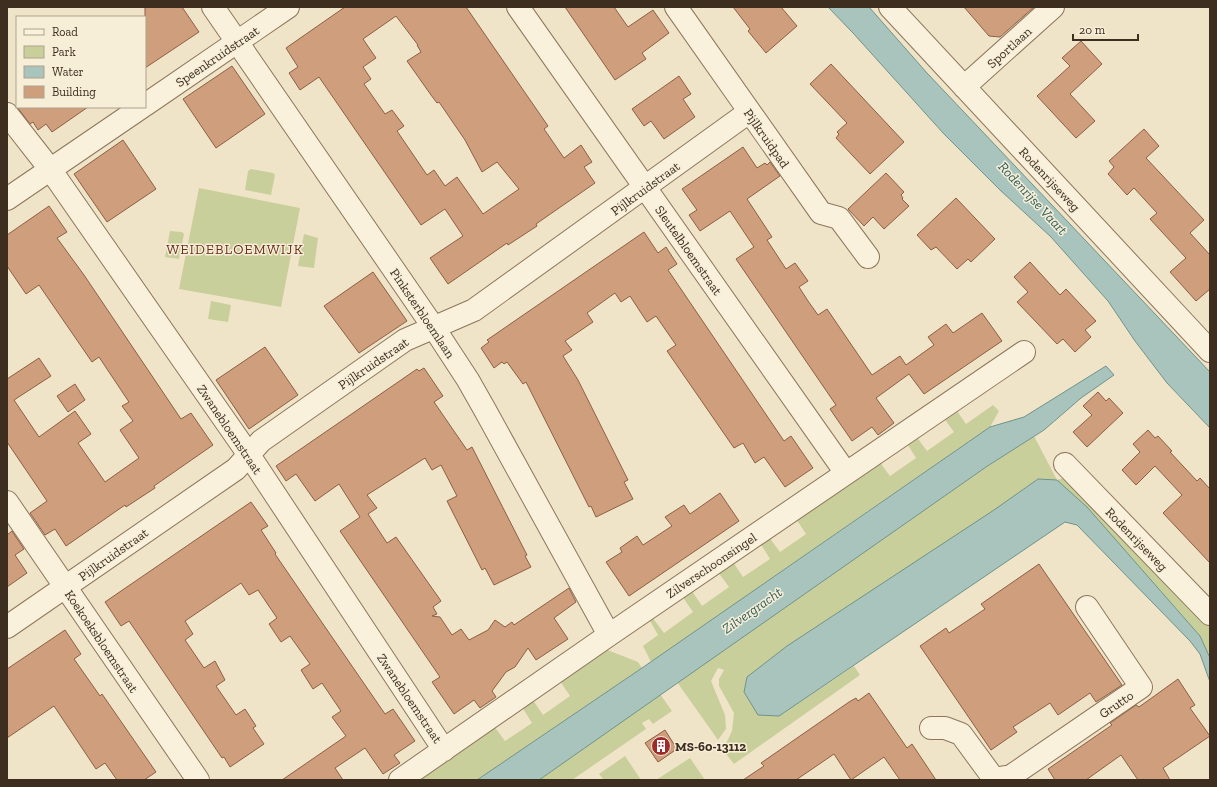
<svg xmlns="http://www.w3.org/2000/svg" width="1217" height="787" font-family="'Zilla Slab',serif">
<style>
.green{fill:#c9cf9b}
.water{fill:#a9c4bc;stroke:#6f938a}
.building{fill:#cf9f7d;stroke:#8d5f41;fill-rule:evenodd}
.lines{fill:none;stroke-linecap:round;stroke-linejoin:round}
.street-casing{stroke:#8d765c;stroke-width:24}
.street{stroke:#faf1dc;stroke-width:22}
.labels{text-anchor:middle;stroke-width:3;stroke-linejoin:round;paint-order:stroke}
.street-label{font-size:13px;fill:#3d2e20;stroke:#f7eed8}
.poi-label{font-size:13px;font-weight:bold;fill:#3d2e20;stroke:#f7eed8;text-anchor:start}
.water-label{font-size:14px;font-style:italic;fill:#2f5d5a;stroke:#f7eed8}
.neighbourhood-label{font-size:14px;letter-spacing:1px;fill:#6b2e1e;stroke:#f7eed8}
</style>
<rect width="100%" height="100%" fill="#f0e4c8"/>
<path class="green" d="M251 169 273 173 275 175 271 195 245 190 248 171Z
M199 188 300 208 281 307 179 289Z
M170 231 182 232 184 234 179 259 165 257Z
M304 234 318 238 314 268 298 266Z
M211 301 231 305 228 322 208 319Z
M993 405 999 411 990 427 878 504 651 662 643 646 658 635 649 619 652 617 664 633 693 612 682 596 692 591 702 606 729 587 718 572 733 562 743 577 770 559 760 543 769 537 780 552 806 534 796 519 879 461 890 476 916 458 906 442 916 436 927 451 954 432 943 417 955 408 966 424Z
M1034 436 1057 480 1070 476 1210 622V658L1200 636 1087 507 1038 479 994 510 779 716 854 666 860 675 734 764 723 750 732 731 734 713 719 686V679L724 670 718 668 711 681 725 715 726 729 718 740 677 682 986 467Z
M605 649 638 662 642 668 477 780H414L494 726 505 741 532 723 522 707 533 700 543 715 570 696 560 681Z
M660 694 672 711 653 724 649 719 642 723 646 729 572 780H539Z
M625 756 641 780H604L599 774Z
M690 758 705 780H656Z"/>
<path class="water" d="M828 7H869L927 73 1210 372V428L1167 383 1135 341 1108 301 1075 264 1051 237 1000 190 944 134 853 33Z
M1106 366 1114 375 1081 398 1044 430 986 467 539 780H477L642 668 990 427 1024 417Z
M1038 479 1057 480 1087 507 1200 636 1210 658V682L1200 654 1190 641 1077 525 1065 522 779 716 758 715 744 692 747 677 787 646 994 510Z"/>
<path class="building" d="M145 7H182L199 32 145 68Z
M345 7H466L548 126 544 129 564 158 581 145 592 162 584 167 595 183 536 224 537 226 508 245 507 243 448 284 430 258 463 236 445 209 421 225 319 77 300 90 289 73 298 67 286 48ZM396 16 418 45H417L421 52 407 61 431 95 437 103 439 102 465 140 482 172 497 162 519 189 483 214 457 177 445 186 434 170 427 175 397 131 404 126 392 110 385 114 364 84 371 79 363 67 376 58 363 39Z
M565 7H614L628 27 653 10 669 33 642 53 646 59 615 80Z
M733 7H781L797 26 766 53 748 31 750 29Z
M964 7H1034L1000 37 989 36Z
M1081 41 1102 64 1070 94 1095 121 1076 138 1037 96 1070 66 1062 58Z
M831 64 904 142 870 174 836 138 839 134 837 132 847 123 810 84Z
M232 66 265 114 216 148 183 99Z
M679 76 691 94 683 99 695 117 664 139 651 121 644 126 632 109Z
M17 107H88L52 132 46 124 38 130 33 122 30 124Z
M1144 129 1159 146 1146 158 1204 220 1190 233 1210 255V289L1196 301 1170 272 1186 258 1150 219 1157 213 1134 188 1127 195 1108 174 1114 167 1109 161Z
M123 140 156 189 107 222 74 174Z
M743 147 757 168 765 163 767 165 770 162 780 176 747 199 772 237 767 240 786 269 795 263 808 281 799 287 808 301 818 315 827 309 872 375 900 356 906 365 934 345 928 337 946 324 953 333 982 313 1002 341 924 394 909 374 876 398 894 423 878 435 872 427 852 441 830 409 836 405 736 259 754 247 730 211 700 231 689 215 697 210 682 189Z
M886 173 904 192 901 195 903 198 902 199 909 206 884 229 873 217 864 226 848 209Z
M956 198 995 239 971 262 968 259 957 269 936 247 931 250 917 235Z
M49 206 67 232 57 238 84 275 181 419 191 413 213 445 154 486 155 488 126 507 125 505 66 546 55 529 45 535 30 513 47 501 7 442V379L39 358 51 376 14 400 39 437 75 411 91 434 78 443 105 482 139 458 120 430 133 421 122 406 129 402 99 357 92 362 39 285 26 294 7 266V235Z
M644 232 658 253 666 247 677 264 668 270 784 441 791 436 813 468 785 487 764 457 755 463 743 443 734 448 667 351 676 345 656 316 647 322 630 296 621 302 615 293 587 313 593 322 565 341 572 350 563 356 578 380 628 480 624 482 633 499 596 517 591 506 589 507 526 382 523 384 507 362 504 364 502 362 494 368 481 348 489 342 487 340Z
M1030 262 1060 295 1066 289 1096 321 1085 330 1091 337 1075 352 1063 339 1057 344 1017 302 1028 292 1014 277Z
M373 272 407 321 359 353 324 306Z
M265 347 298 395 249 429 216 380Z
M424 368 443 396 434 402 467 450 472 447 527 555 525 556 531 567 494 585 485 568 482 570 447 501 457 496 441 465 432 470 425 458 367 495 377 508 368 514 387 543 396 537 441 601 433 607 437 614 432 616 440 617 452 635 461 629 469 640 488 630 495 620 505 627 512 622 514 625 569 588 576 602 554 618 568 639 536 660 528 648 515 667 506 672 492 691 496 697 480 708 474 700 454 714 432 682 440 677 340 531 360 517 339 484 315 501 296 474 286 481 276 466 417 369 419 371Z
M75 384 85 400 68 412 57 396Z
M1098 392 1106 401 1109 398 1123 413 1087 447 1073 432 1092 415 1083 406Z
M1148 430 1155 438 1158 436 1172 451 1170 452 1197 481 1200 478 1210 489V563L1163 513 1182 495 1155 466 1136 485 1122 470 1140 452 1133 444Z
M720 493 739 521 629 596 606 562 622 552 620 548 637 536 643 545 672 526 665 517 684 505 690 514Z
M251 502 268 526 261 530 276 553 275 554 312 608 385 714 393 709 415 741 394 755 400 763 383 774 365 748 335 768 343 780H282L346 736 332 717 341 711 322 683 313 689 301 670 310 664 290 636 281 642 269 624 277 618 258 590 249 595 241 583 185 621 193 634 185 640 204 668 215 661 225 680 216 686 236 715 245 709 256 726 253 728 264 744 230 767 224 757 222 758 129 621 121 626 105 602Z
M12 531 24 549 15 555 27 573 7 587V535Z
M1039 564 1122 685 1096 702 1090 693 1058 715 1050 703 1013 727 1017 732 991 750 920 646 946 628 949 633 985 609 981 604Z
M65 630 81 654 74 659 100 696 102 694 156 772 144 780H117L105 763 96 769 54 706 7 738V669Z
M1178 679 1195 705 1190 708 1210 736 1163 768 1170 780H1138L1121 755 1086 780H1055L1048 769 1112 725 1110 723 1136 705 1139 707Z
M869 693 907 748 912 744 936 780H900L884 757 851 780 834 754 796 780H743L764 766 761 763 849 702 856 698 858 701Z
M665 730 677 749 658 762 645 743Z"/>
<g class="lines">
<g class="street-casing">
<path id="street" d="M213 7 434 328 468 380 485 410 609 635
M518 7 846 473
M676 7 821 213 839 218 868 257
M890 7 1210 351
M964 87 1053 7
M145 105 288 7
M7 114 50 169 249 455 444 750
M7 199 142 107
M1065 464 1210 614
M7 502 198 780
M7 627 236 469 261 441 405 340 474 310 749 112
M931 728H945L961 734 994 779 1011 776 1141 687 1087 607
M400 780 609 635 1024 352"/>
</g>
<use href="#street" class="street"/>
</g>
<defs>
<g id="building-disc" transform="scale(1)"><circle r="9.5" fill="#9e2a2b" stroke="#f7eed8"/><path d="M-4-6H4V6H1V3H-1V6H-4ZM-2.5-4.3h1.7v1.8h-1.7ZM.8-4.3h1.7v1.8H.8ZM-2.5-1h1.7V.8h-1.7ZM.8-1h1.7V.8H.8Z" fill="#fff"/></g>
</defs>
<g fill-rule="evenodd">
<use href="#building-disc" x="661" y="746"/>
</g>
<g class="labels">
<g class="street-label">
<text transform="translate(1009 47) rotate(-42)" y="5">Sportlaan</text>
<text transform="translate(217 56) rotate(-34)" y="5">Speenkruidstraat</text>
<text transform="translate(767 138) rotate(55)" y="5">Pijlkruidpad</text>
<text transform="translate(1050 179) rotate(47)" y="5">Rodenrijseweg</text>
<text transform="translate(645 188) rotate(-36)" y="5">Pijlkruidstraat</text>
<text transform="translate(689 250) rotate(55)" y="5">Sleutelbloemstraat</text>
<text transform="translate(423 313) rotate(56)" y="5">Pinksterbloemlaan</text>
<text transform="translate(373 363) rotate(-34)" y="5">Pijlkruidstraat</text>
<text transform="translate(230 429) rotate(56)" y="5">Zwanebloemstraat</text>
<text transform="translate(1137 539) rotate(46)" y="5">Rodenrijseweg</text>
<text transform="translate(113 554) rotate(-35)" y="5">Pijlkruidstraat</text>
<text transform="translate(711 565) rotate(-34)" y="5">Zilverschoonsingel</text>
<text transform="translate(102 641) rotate(56)" y="5">Koekoeksbloemstraat</text>
<text transform="translate(410 698) rotate(56)" y="5">Zwanebloemstraat</text>
<text transform="translate(1116 704) rotate(-34)" y="5">Grutto</text>
</g>
<g class="poi-label">
<text x="675" y="751">MS-60-13112</text>
</g>
<g class="water-label">
<text transform="translate(1033 198) rotate(47)" y="5">Rodenrijse Vaart</text>
<text transform="translate(752 610) rotate(-35)" y="5">Zilvergracht</text>
</g>
<g class="neighbourhood-label">
<text x="235" y="254">WEIDEBLOEMWIJK</text>
</g>
</g>
<rect width="1217" height="787" fill="none" stroke="#3d2e20" stroke-width="16"/>
<rect x="16" y="16" width="130" height="92" fill="#f7eed8" stroke="#ada18e"/>
<rect x="24" y="29" width="20" height="6" fill="#faf1dc" stroke="#ada18e"/>
<text x="52" y="36" font-size="12" fill="#3d2e20">Road</text>
<rect x="24" y="46" width="20" height="12" fill="#c9cf9b" stroke="#ada18e"/>
<text x="52" y="56" font-size="12" fill="#3d2e20">Park</text>
<rect x="24" y="66" width="20" height="12" fill="#a9c4bc" stroke="#ada18e"/>
<text x="52" y="76" font-size="12" fill="#3d2e20">Water</text>
<rect x="24" y="86" width="20" height="12" fill="#cf9f7d" stroke="#ada18e"/>
<text x="52" y="96" font-size="12" fill="#3d2e20">Building</text>
<path d="M1073 34v6h65v-6" fill="none" stroke="#3d2e20" stroke-width="2"/>
<text x="1079" y="34" font-size="12" fill="#3d2e20" stroke="#f7eed8" stroke-width="3" paint-order="stroke">20 m</text>
</svg>
